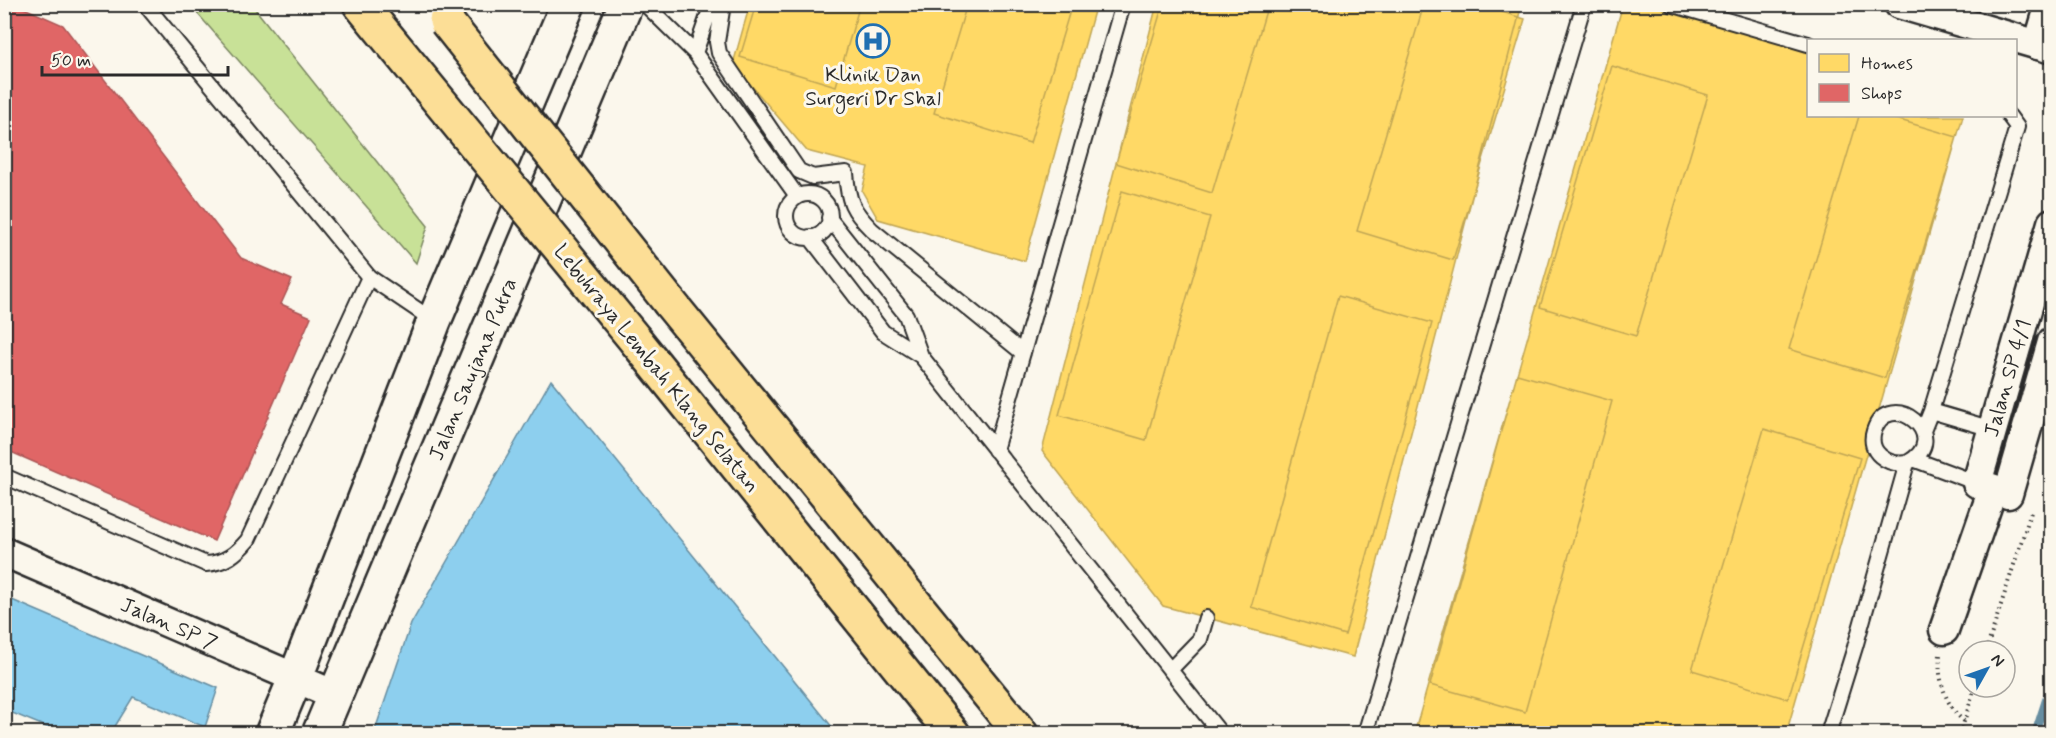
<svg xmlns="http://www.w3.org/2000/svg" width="2056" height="738" font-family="Mynerve,sans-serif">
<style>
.green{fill:#c8e197;stroke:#7a8661;stroke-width:1.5}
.water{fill:#8dcfee;stroke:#668da0;stroke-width:1.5}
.homes{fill:#ffd966;stroke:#bfa554;stroke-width:1.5}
.shops{fill:#e06666;stroke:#aa5454;stroke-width:1.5}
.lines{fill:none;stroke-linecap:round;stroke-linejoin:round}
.stream{stroke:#668da0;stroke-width:8}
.lane-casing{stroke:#2b2b2b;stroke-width:18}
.street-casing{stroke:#2b2b2b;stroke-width:33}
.secondary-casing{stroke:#2b2b2b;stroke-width:38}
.highway-casing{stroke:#2b2b2b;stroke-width:38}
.path{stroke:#2b2b2b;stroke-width:4;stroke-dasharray:1.5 4.5;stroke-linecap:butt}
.lane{stroke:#fbf7ec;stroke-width:14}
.street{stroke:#fbf7ec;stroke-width:28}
.secondary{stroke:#fbf7ec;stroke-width:33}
.highway{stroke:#fcde96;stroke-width:33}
.highway-bridge-casing{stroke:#2b2b2b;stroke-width:38;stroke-linecap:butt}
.highway-bridge{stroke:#fcde96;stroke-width:33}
.labels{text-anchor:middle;stroke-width:6;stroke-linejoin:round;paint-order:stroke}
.poi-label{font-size:21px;fill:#2b2b2b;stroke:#fbf7ec}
.street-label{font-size:21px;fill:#2b2b2b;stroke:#fbf7ec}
</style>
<rect width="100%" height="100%" fill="#fbf7ec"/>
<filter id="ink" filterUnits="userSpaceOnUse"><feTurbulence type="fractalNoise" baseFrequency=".0167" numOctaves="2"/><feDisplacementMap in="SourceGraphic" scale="12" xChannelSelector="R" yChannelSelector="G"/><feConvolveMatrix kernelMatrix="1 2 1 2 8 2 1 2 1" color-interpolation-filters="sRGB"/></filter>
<g filter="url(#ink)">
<path class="green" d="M190 5H252L428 226 416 263Z"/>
<path class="water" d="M551 380 837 733H374L411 624Z
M5 597 218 688 205 727 133 697 111 733H61L5 710Z"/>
<path class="homes" d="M750 4H1096L1025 261 878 219 862 191 868 167 807 151 733 64Z
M756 4H860L836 86 740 57Z
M967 4H1072L1030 143 934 113Z
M1157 4H1522L1353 657 1163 606 1042 451Z
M1163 4H1268L1212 193 1116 163Z
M1424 4H1476L1525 19 1453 260 1357 231Z
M1623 4H1649L1808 51V116H1963L1786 734H1414Z
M1612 66 1708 95 1636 336 1540 307Z
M1859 116H1886L1957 137 1885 378 1789 349Z
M1122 191 1210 217 1146 440 1059 415Z
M1338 296 1432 323 1345 635 1251 607Z
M1517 374 1612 401 1525 712 1430 685Z
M1764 429 1860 458 1788 699 1692 670Z"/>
<path class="shops" d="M4 4H15L63 25 241 258 292 280 281 304 311 317 214 541 4 449Z"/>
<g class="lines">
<path class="stream" d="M2035 734 2052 681"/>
<g class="lane-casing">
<path id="lane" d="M145 4 369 277 434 321
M645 4 695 53 797 196
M723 4 717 42 719 53 799 171 813 177 846 173C848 201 852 210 872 230L1023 353
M1671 4 1808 44
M695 53 712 4
M786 216a22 22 0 1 1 44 0a22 22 0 1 1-44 0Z
M810 237 883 332 921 356 906 315 829 218
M921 356 1221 734
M1931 411 1992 429
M1923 431 1931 411 2017 127 2009 116
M995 450 1123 4
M1913 459 1977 483
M4 476 206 564C225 563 236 554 248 540L369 277
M1170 670 1200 639 1206 618
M1365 734 1584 4
M1828 734 1855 647 1907 463C1956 437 1888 386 1874 431 1867 452 1887 466 1907 463"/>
</g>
<g class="street-casing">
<g id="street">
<path d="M1899 4 2052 49"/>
<path d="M2038 45 2050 4"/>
<path d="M2052 223 1977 483 2008 494 2052 342"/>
<path id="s1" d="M4 552 335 695"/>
<path d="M1944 630 1993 489"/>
</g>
</g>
<g class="secondary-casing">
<g id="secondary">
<path d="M272 734 295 679 434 321 568 4"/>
<path id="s2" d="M319 734 626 4"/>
</g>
</g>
<g class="highway-casing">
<path id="highway" d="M360 4 423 81
M670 303 1021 734
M637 342 953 734"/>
</g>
<path class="path" d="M1986 651 2032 509
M1940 655C1937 678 1946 707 1964 721
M1960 734 1975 687"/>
<use href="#lane" class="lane"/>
<use href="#street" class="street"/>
<use href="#secondary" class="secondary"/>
<use href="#highway" class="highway"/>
<g class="highway-bridge-casing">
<path id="highway-bridge" d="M446 21 670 303
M423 81 637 342"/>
</g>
<use href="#highway-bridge" class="highway-bridge"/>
</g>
</g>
<defs>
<g id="hospital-ring" transform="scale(1.725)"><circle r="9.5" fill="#fbf7ec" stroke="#1f6fb2" stroke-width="1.5"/><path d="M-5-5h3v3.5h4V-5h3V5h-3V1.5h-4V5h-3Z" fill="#1f6fb2"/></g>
</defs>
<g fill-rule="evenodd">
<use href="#hospital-ring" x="873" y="41"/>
</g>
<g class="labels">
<g class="poi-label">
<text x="873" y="81">Klinik Dan<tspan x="873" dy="24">Surgeri Dr Shal</tspan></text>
</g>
<g class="street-label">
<text transform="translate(657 368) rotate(51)" y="7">Lebuhraya Lembah Klang Selatan</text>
<text dy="7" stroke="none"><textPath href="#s2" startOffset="396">Jalan Saujana Putra</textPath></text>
<text transform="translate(2007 378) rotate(-74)" y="7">Jalan SP 4/1</text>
<text dy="7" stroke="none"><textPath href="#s1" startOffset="180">Jalan SP 7</textPath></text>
</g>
</g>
<rect width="2056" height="738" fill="none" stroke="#fbf7ec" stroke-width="24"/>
<rect x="12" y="12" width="2032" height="714" fill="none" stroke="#2b2b2b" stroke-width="2" filter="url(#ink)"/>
<rect x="1807" y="39" width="210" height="78" fill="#fbf7ec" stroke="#a8a59f" stroke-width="1.5"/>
<rect x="1819" y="54" width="30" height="18" fill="#ffd966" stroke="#a8a59f" stroke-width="1.5"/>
<text x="1861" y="69" font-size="18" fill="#2b2b2b">Homes</text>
<rect x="1819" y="84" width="30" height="18" fill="#e06666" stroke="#a8a59f" stroke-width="1.5"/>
<text x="1861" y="99" font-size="18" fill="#2b2b2b">Shops</text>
<g transform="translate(1987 669) rotate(50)"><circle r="28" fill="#fbf7ec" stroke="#a8a59f" stroke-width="1.5"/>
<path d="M0-4.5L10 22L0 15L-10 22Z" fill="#1f6fb2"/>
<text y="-9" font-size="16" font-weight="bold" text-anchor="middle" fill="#2b2b2b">N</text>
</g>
<path d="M42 66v9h186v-9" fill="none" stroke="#2b2b2b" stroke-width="3"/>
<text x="51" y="66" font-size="18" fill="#2b2b2b" stroke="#fbf7ec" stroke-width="4.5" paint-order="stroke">50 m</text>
</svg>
